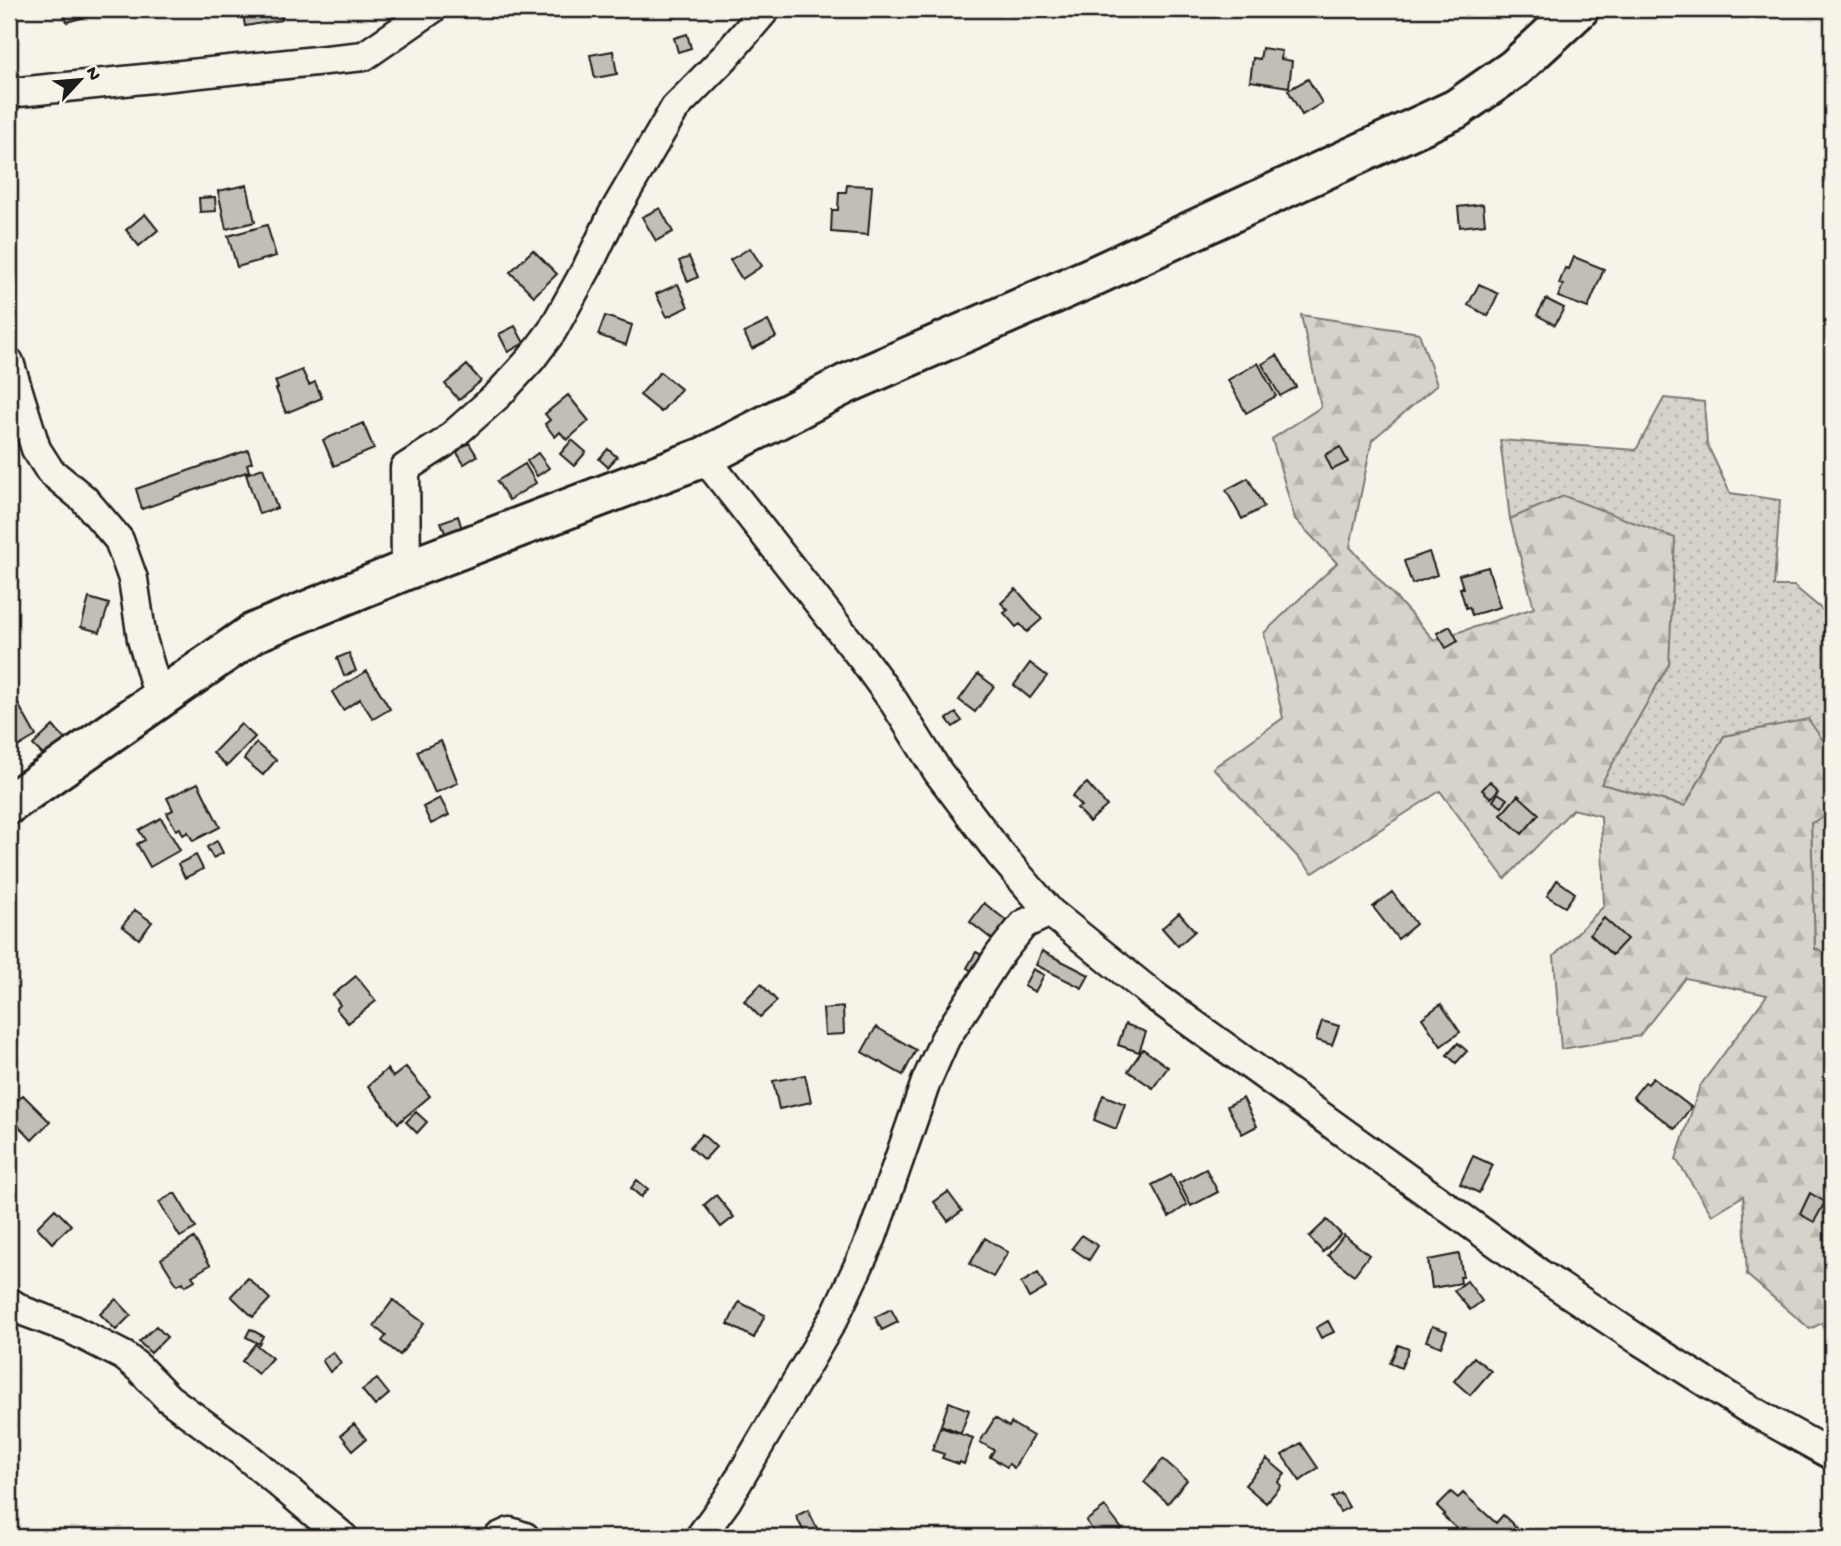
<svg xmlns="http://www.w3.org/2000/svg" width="1841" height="1546" font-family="'Gochi Hand',sans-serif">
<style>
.grass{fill:url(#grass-dots);stroke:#7a7874;stroke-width:2}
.forest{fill:url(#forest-firs);stroke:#7a7874;stroke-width:2}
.building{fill:#c0beb5;stroke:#1c1c1c;stroke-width:2}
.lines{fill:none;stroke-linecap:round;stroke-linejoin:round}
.street-casing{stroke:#1c1c1c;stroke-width:33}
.secondary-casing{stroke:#1c1c1c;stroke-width:44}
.street{stroke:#f7f3e8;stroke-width:28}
.secondary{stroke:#f7f3e8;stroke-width:38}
</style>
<defs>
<pattern id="grass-dots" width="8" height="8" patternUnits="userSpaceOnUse" patternTransform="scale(1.75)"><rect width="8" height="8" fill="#d7d3cb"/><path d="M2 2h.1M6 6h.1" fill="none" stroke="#b8b5ae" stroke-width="1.8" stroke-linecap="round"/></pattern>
<pattern id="forest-firs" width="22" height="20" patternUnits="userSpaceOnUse" patternTransform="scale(1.75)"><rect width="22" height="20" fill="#d7d3cb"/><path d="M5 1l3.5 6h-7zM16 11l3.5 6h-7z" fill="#b8b5ae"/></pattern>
</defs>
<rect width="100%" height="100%" fill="#f7f3e8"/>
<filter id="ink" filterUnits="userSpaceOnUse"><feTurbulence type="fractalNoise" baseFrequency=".0143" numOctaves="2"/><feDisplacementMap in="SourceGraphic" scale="14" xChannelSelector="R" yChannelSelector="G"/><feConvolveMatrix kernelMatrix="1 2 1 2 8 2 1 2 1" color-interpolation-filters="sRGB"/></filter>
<g filter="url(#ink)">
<path class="grass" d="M1664 398 1704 402 1707 444 1730 493 1780 500 1774 586H1794L1832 618 1824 714 1832 726V753L1808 720 1724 736 1685 806 1600 784 1669 664 1564 496 1510 519 1500 440 1636 450Z
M1832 813V956L1815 949 1811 823Z"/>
<path class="forest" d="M1301 315 1419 333 1437 385 1372 440 1350 547 1434 640 1534 608 1510 519 1564 496 1675 538 1669 664 1601 784 1685 806 1724 736 1808 719 1832 753V813L1811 823 1815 949 1832 956V1152L1825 1159 1832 1165V1318L1810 1329 1747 1275 1743 1196 1712 1215 1676 1159 1700 1086 1767 995 1685 978 1639 1036 1561 1049 1554 956 1604 906 1601 816 1573 809 1505 879 1440 791 1313 873 1213 768 1283 718 1264 633 1337 563 1295 519 1272 439 1321 407Z"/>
<path class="building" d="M63 9H86L88 16 67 22Z
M242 9H280L282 20 245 26Z
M687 34 691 48 678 52 674 38Z
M1262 48 1282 51 1281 59 1292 61 1289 87 1250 81 1253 58 1260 59Z
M613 51 617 74 595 78 590 55Z
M1308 79 1322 103 1302 115 1288 90Z
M247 185 255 222 226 229 218 191Z
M847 185 872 186 868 235 831 232 832 210H838L839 192H846Z
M215 197 216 211 200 212 199 198Z
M1483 204 1485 224 1460 227 1458 207Z
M660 208 673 232 656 241 642 217Z
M145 214 158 230 139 246 126 230Z
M267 225 276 256 237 267 228 236Z
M750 248 762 266 742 279 730 260Z
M533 250 557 274 534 296 510 272Z
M689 257 698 277 688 282 679 261Z
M1574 257 1604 269 1588 308 1558 297 1563 285 1559 284 1565 268 1569 269Z
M678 284 688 307 667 317 656 294Z
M1479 284 1498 294 1488 316 1468 305Z
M1546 299 1564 308 1555 325 1537 315Z
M605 316 632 325 626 345 598 335Z
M768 321 776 337 752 349 744 333Z
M515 326 524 343 508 352 499 334Z
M1277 355 1296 387 1280 396 1262 364Z
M1258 363 1276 396 1246 413 1228 380Z
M467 365 481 381 459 400 445 384Z
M302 370 309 385 315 382 322 398 286 413 276 389 278 388 275 381Z
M660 372 681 389 661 412 640 395Z
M568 395 589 421 567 440 560 432 555 437 545 424 550 420 545 414Z
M363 423 374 449 334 466 323 440Z
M572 440 586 452 574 466 560 454Z
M469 443 477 456 464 464 456 451Z
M1340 447 1348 462 1332 470 1325 455Z
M608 449 617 457 608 467 599 459Z
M248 450 252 462 247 464 249 471 142 509 136 489Z
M538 453 549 468 537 476 527 461Z
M525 464 536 483 509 500 497 481Z
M263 468 277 508 259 514 246 474Z
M1248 478 1264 507 1242 519 1226 490Z
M458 516 463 532 447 538 441 522Z
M1429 552 1437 575 1412 584 1404 561Z
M1488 567 1500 607 1472 615 1469 607 1466 608 1460 588H1463L1459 575Z
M1016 589 1042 619 1027 632 1020 624 1016 627 1004 613 1008 610 1001 603Z
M89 598 109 604 100 632 81 627Z
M1450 626 1458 641 1446 648 1437 633Z
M349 653 356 671 344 676 337 658Z
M1030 663 1047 676 1030 698 1014 685Z
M367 671 390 709 373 719 360 699 343 710 332 692Z
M978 674 994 686 975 712 959 700Z
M13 695 36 736 9 752V698Z
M956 713 962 721 953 727 947 719Z
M241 724 255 737 227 766 213 753Z
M53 726 67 742 48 760 33 745Z
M441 741 458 783 435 793 417 751Z
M256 743 276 760 263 775 244 759Z
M1490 781 1499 789 1491 798 1482 790Z
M198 783 220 827 193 841 188 832 183 835 180 828 176 830 167 813 173 810 167 798Z
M1087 783 1107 806 1089 822 1077 808 1081 806 1072 796Z
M1498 793 1507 799 1502 807 1493 801Z
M1518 795 1539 814 1522 834 1501 815Z
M440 798 449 815 431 824 423 807Z
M161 818 180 850 150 867 137 844 145 840 139 830Z
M217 841 223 853 213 858 207 847Z
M196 855 203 869 185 878 178 864Z
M1557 880 1575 893 1565 907 1547 896Z
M1392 892 1416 924 1398 939 1373 907Z
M984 903 1007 921 993 940 970 922Z
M135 910 152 922 139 939 122 926Z
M1179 913 1195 931 1178 946 1162 928Z
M1604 918 1627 939 1612 955 1590 934Z
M1042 951 1089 975 1082 988 1036 965Z
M976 952 986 957 977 974 967 968Z
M1033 969 1044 975 1035 992 1024 986Z
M356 976 376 1001 348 1023 336 1009 340 1005 333 995Z
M761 984 777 1001 760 1017 744 1001Z
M1441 1004 1460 1032 1441 1046 1422 1018Z
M843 1007 844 1034 825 1035 823 1009Z
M1322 1021 1339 1026 1332 1045 1316 1040Z
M1125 1024 1146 1032 1139 1052 1118 1045Z
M876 1027 916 1050 903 1075 862 1052Z
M1458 1043 1467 1051 1456 1063 1447 1055Z
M1143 1049 1168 1067 1153 1088 1128 1071Z
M406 1067 430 1096 398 1123 368 1086 387 1069 393 1077Z
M805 1075 811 1102 779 1109 773 1081Z
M1653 1078 1691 1107 1675 1129 1633 1097 1645 1082 1648 1084Z
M23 1095 50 1122 32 1140 9 1116V1109Z
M1103 1095 1125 1104 1116 1129 1094 1120Z
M1243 1098 1257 1126 1242 1134 1227 1106Z
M416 1112 427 1122 417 1133 406 1122Z
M702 1134 716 1147 704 1160 690 1147Z
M1473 1156 1493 1165 1479 1193 1460 1184Z
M1206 1169 1218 1192 1191 1206 1179 1183Z
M1171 1175 1187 1205 1169 1217 1152 1185Z
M637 1180 648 1189 641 1197 631 1188Z
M948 1192 962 1211 948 1221 934 1202Z
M175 1193 196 1228 180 1237 159 1202Z
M1810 1193 1825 1202 1814 1222 1800 1214Z
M716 1195 734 1217 721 1227 704 1205Z
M55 1209 71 1225 52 1243 37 1227Z
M1327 1220 1341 1234 1323 1252 1309 1237Z
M1082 1235 1098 1246 1089 1260 1072 1248Z
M1344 1235 1369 1255 1354 1275 1328 1255Z
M194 1238 210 1265 192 1276 195 1280 185 1286 183 1282 177 1285 161 1259Z
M985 1238 1008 1252 993 1277 970 1264Z
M1459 1254 1463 1277H1460L1461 1283 1432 1288 1428 1260Z
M1038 1273 1046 1288 1029 1298 1021 1283Z
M248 1278 270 1299 253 1317 231 1296Z
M1467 1281 1482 1301 1470 1310 1454 1291Z
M116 1299 131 1315 116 1330 100 1314Z
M393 1300 424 1323 400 1355 382 1341 386 1336 374 1326Z
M739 1302 765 1315 754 1338 728 1324Z
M891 1309 898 1322 882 1330 875 1317Z
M1328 1321 1334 1332 1321 1338 1316 1328Z
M156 1326 167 1337 151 1353 139 1342Z
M1432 1326 1447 1331 1441 1347 1426 1341Z
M250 1329 263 1336 259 1344 246 1337Z
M255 1344 272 1358 258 1374 242 1361Z
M1398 1345 1409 1349 1401 1368 1390 1363Z
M333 1352 341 1363 330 1372 322 1360Z
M1474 1357 1491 1371 1470 1395 1454 1381Z
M377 1379 389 1394 375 1406 362 1390Z
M949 1402 969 1410 961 1433 941 1425Z
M995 1418 1009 1427 1011 1423 1033 1436 1014 1468 1009 1464 1007 1467 990 1457 994 1450 980 1442Z
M354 1424 366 1439 353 1450 341 1435Z
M940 1427 973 1438 964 1464 960 1462 959 1464 942 1458 944 1454 932 1450Z
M1301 1443 1318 1468 1300 1481 1282 1455Z
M1163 1459 1187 1480 1168 1503 1144 1482Z
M1267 1459 1285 1474 1278 1482 1281 1486 1266 1503 1245 1485Z
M1451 1492 1458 1498 1463 1493 1496 1523 1503 1515 1518 1529 1510 1537H1466L1443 1516 1445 1514 1437 1506Z
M1341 1493 1349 1507 1340 1512 1332 1498Z
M1105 1507 1122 1529 1111 1537H1098L1086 1521Z
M808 1510 818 1530 806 1536 796 1516Z
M891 1528 909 1536 908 1537 887 1536Z"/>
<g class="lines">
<g class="street-casing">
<path id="street" d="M9 93 364 56 432 9
M9 362 36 449 50 471 84 499 119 540 133 579 142 639 159 698
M704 457 862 658 894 702 938 772 1000 854 1050 912 1153 995 1540 1274 1639 1340 1745 1407 1832 1455
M406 570 405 468 444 443 498 395 531 359 552 331 588 266 613 214 675 108 724 58 766 9
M9 1302 23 1311 71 1329 124 1356 139 1368 168 1398 243 1453 343 1537
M499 1537 510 1532 525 1537
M700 1537 727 1500 835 1316 872 1237 926 1082 945 1039 1000 954 1024 924 1050 912"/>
</g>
<g class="secondary-casing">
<path id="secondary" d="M9 804 253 633 406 570 704 457 846 384 1092 277 1456 109 1515 68 1579 9"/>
</g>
<use href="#street" class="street"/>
<use href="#secondary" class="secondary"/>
</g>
</g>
<rect width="1841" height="1546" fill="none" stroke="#f7f3e8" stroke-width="35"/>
<rect x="18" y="18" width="1806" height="1511" fill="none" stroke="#1c1c1c" stroke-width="2.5" filter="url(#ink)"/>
<g transform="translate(80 80) rotate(64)" stroke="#f7f3e8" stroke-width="5" paint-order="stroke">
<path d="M0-5L12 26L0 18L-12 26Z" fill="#1c1c1c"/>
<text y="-10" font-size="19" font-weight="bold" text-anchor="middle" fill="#1c1c1c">N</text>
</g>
</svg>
